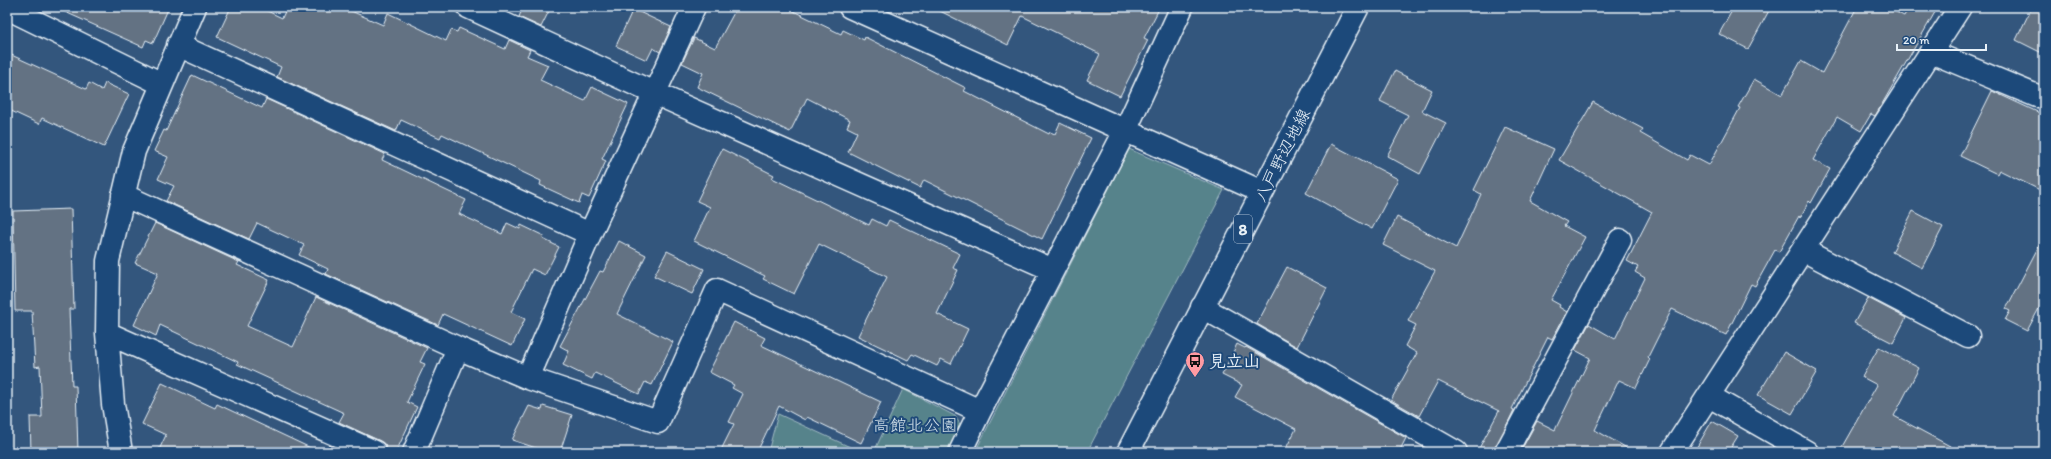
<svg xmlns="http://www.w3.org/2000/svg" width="2051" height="459" font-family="Itim,'Klee One',sans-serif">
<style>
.green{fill:#57838b;stroke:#a0bac2}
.building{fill:#637283;stroke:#e8f1f8}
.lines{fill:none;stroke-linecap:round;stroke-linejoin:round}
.minor-casing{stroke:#e8f1f8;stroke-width:25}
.primary-casing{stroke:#e8f1f8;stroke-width:25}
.minor{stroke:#1f4a7a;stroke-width:22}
.primary{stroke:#1f4a7a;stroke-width:22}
.labels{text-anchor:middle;stroke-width:4;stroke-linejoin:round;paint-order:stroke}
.shield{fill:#1f4a7a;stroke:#acbfd2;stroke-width:1}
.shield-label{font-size:16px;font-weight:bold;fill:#e8f1f8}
.street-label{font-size:17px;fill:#e8f1f8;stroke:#1f4a7a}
.poi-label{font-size:17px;font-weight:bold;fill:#e8f1f8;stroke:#1f4a7a;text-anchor:start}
.park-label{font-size:17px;fill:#d2e0e8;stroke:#1f4a7a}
</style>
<rect width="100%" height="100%" fill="#33567d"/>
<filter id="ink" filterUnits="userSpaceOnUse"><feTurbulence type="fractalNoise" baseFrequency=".025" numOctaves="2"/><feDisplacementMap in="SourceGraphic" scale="8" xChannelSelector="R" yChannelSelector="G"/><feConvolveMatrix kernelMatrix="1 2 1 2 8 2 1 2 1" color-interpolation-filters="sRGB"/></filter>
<g filter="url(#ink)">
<path class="green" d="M1129 149 1224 190 1087 452H975Z
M903 389 955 416 961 426 948 452H874Z
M778 414 861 452H768Z"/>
<path class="building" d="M54 7H169L153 43 146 40 143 47Z
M231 7H259L282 18 287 7H342L383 25 388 13 446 41 451 30 457 32 459 28 505 49 509 40 530 50 527 56 548 65 540 80 585 101 592 87 628 104 602 159 606 161 589 198 582 195 579 203 540 185 541 181 442 134 440 138 401 120 396 131 277 77 281 67 217 37Z
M523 7H551L541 27 519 17Z
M737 7H785L841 34 843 30 864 40 865 37 966 88 964 91 1049 134 1050 132 1055 134 1060 123 1091 138 1042 239 924 180 920 188 848 152 857 132 847 127 850 120 807 98 790 132 697 87 703 73 682 63 694 38 715 48Z
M932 7H1160L1144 38 1148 40 1120 96 1087 80 1100 54 1022 16 1008 45Z
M1734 7H1771L1748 49 1719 34Z
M1857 7H1886L1904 16 1909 7H1938L1878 111 1875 116 1871 114 1861 131 1837 117 1813 160 1830 169 1811 203 1809 201 1800 218 1799 216 1779 252 1775 250 1755 286 1751 284 1726 335 1672 309 1648 357 1650 359 1636 388 1619 380 1595 430 1634 452H1520L1537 421 1555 430 1590 358 1575 350 1589 324 1615 339 1645 278 1635 272 1638 267 1627 261 1652 212 1559 160 1593 102 1643 129 1640 133 1687 160 1690 155 1709 165 1740 108 1738 107 1754 79 1782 95 1801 61 1822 73Z
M2032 7H2044V54L2016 40Z
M633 9 671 27 660 52 653 48 647 60 616 46Z
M7 53 86 89 89 83 102 90 105 83 129 94 104 147 42 118 39 124 7 109Z
M1395 71 1432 90 1422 111 1446 123 1420 174 1387 156 1408 115 1380 101Z
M192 75 262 108 266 99 385 154 382 160 466 200 459 214 502 234 507 223 520 229 521 225 544 236 543 239 559 247 545 275 532 269 511 312 525 319 512 346 443 314 438 325 326 274 328 269 299 255 304 245 257 223 249 239 166 201 174 186 158 179 168 157 154 151 164 130 166 131Z
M1992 91 2044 115V192L1999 170 1997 174 1960 156Z
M1505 127 1554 149 1530 201 1567 222 1564 226 1585 237 1551 300 1560 305 1559 307 1567 312 1552 339 1548 337 1512 409 1514 410 1494 452H1477L1499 411 1438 381 1419 416 1391 400 1417 353 1405 346 1416 325 1408 321 1435 271 1383 245 1397 217 1456 248 1481 194 1474 190Z
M1331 144 1398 179 1372 229 1306 193Z
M722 149 774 175 772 178 869 225 872 219 886 226 889 220 960 254 953 268 958 270 937 314 968 329 951 364 941 359 937 366 912 354 908 360 858 336 887 277 819 244 794 294 763 279 765 276 694 241 710 207 697 201Z
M71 209 74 309H69L72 386H76L78 452H31L30 417H42L40 366 35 367 32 311H15L13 211Z
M1913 211 1943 227 1922 268 1892 252Z
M155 223 239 262 237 265 269 280 247 326 293 347 316 297 427 348 420 362 425 364 407 402 417 407 396 452H387L385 445 380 441 339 422 344 413 237 364 238 362 160 325 156 336 134 325 158 273 135 263Z
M2044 236V299L2027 331 2005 320 2010 311 2006 309Z
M619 241 646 255 617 314 673 342 652 385 645 382 639 394 595 373 592 379 563 365 569 351 560 346 600 271 603 272Z
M667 251 704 269 692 294 654 276Z
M1287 267 1327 288 1297 347 1257 324Z
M1868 298 1906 318 1893 343 1854 323Z
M734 322 765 338 761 345 881 402 861 443 807 417 805 420 779 406 757 452H720L734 424 729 422 743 394 732 388 734 385 709 372Z
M1237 344 1245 348 1246 347 1406 438 1399 452H1284L1296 429 1235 397 1242 385 1222 375Z
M1879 347 1919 368 1894 416 1961 452H1839L1877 385 1862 377Z
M1784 352 1817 371 1792 414 1758 395Z
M162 383 215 408 217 404 319 452H158L166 435 142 424Z
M529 406 542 410 543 406 572 415 560 452H548L512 440Z
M1712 421 1738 436 1728 452H1694Z
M329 445 344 452H326Z"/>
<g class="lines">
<g class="minor-casing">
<path id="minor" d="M468 7 654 93 1053 270
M850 7 1262 192
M7 8 162 84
M178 45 590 234
M1931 52 2037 96
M123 195 458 348
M1803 250 1968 336
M1202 307 1456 452
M107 333 375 452
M528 378 590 234 694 7
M1709 396 1807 452
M121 452 113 404 107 333 108 261 134 151 195 7
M414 452 458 348 528 378 658 422 717 290 980 411
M960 452 980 411 1125 131 1182 7
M1506 452 1620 240
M1672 452 1960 7"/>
</g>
<g class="primary-casing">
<path id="primary" d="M1128 452 1358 7"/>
</g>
<use href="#minor" class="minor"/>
<use href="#primary" class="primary"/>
</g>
</g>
<defs>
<g id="bus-pin" transform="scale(1)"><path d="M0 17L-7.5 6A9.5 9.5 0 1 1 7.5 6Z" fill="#ff9aa2" stroke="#1f4a7a"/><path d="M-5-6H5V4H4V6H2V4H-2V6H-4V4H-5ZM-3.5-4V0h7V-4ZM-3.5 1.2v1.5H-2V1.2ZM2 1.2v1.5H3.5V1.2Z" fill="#111"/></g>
</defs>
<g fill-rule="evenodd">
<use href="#bus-pin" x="1195" y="361"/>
</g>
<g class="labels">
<rect class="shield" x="1234" y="215" width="18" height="28" rx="3"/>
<g class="shield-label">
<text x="1243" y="235">8</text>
</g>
<g class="street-label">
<text transform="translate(1282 155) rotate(-63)" y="6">八戸野辺地線</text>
</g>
<g class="poi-label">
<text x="1209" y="367">見立山</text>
</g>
<g class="park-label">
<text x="915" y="431">高館北公園</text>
</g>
</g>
<rect width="2051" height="459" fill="none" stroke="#1f4a7a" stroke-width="24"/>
<rect x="12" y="12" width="2027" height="435" fill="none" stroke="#e8f1f8" stroke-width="1.5" filter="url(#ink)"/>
<path d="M1897 44v6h89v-6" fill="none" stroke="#e8f1f8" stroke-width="2"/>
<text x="1903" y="44" font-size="12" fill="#e8f1f8" stroke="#1f4a7a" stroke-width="3" paint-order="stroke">20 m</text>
</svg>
